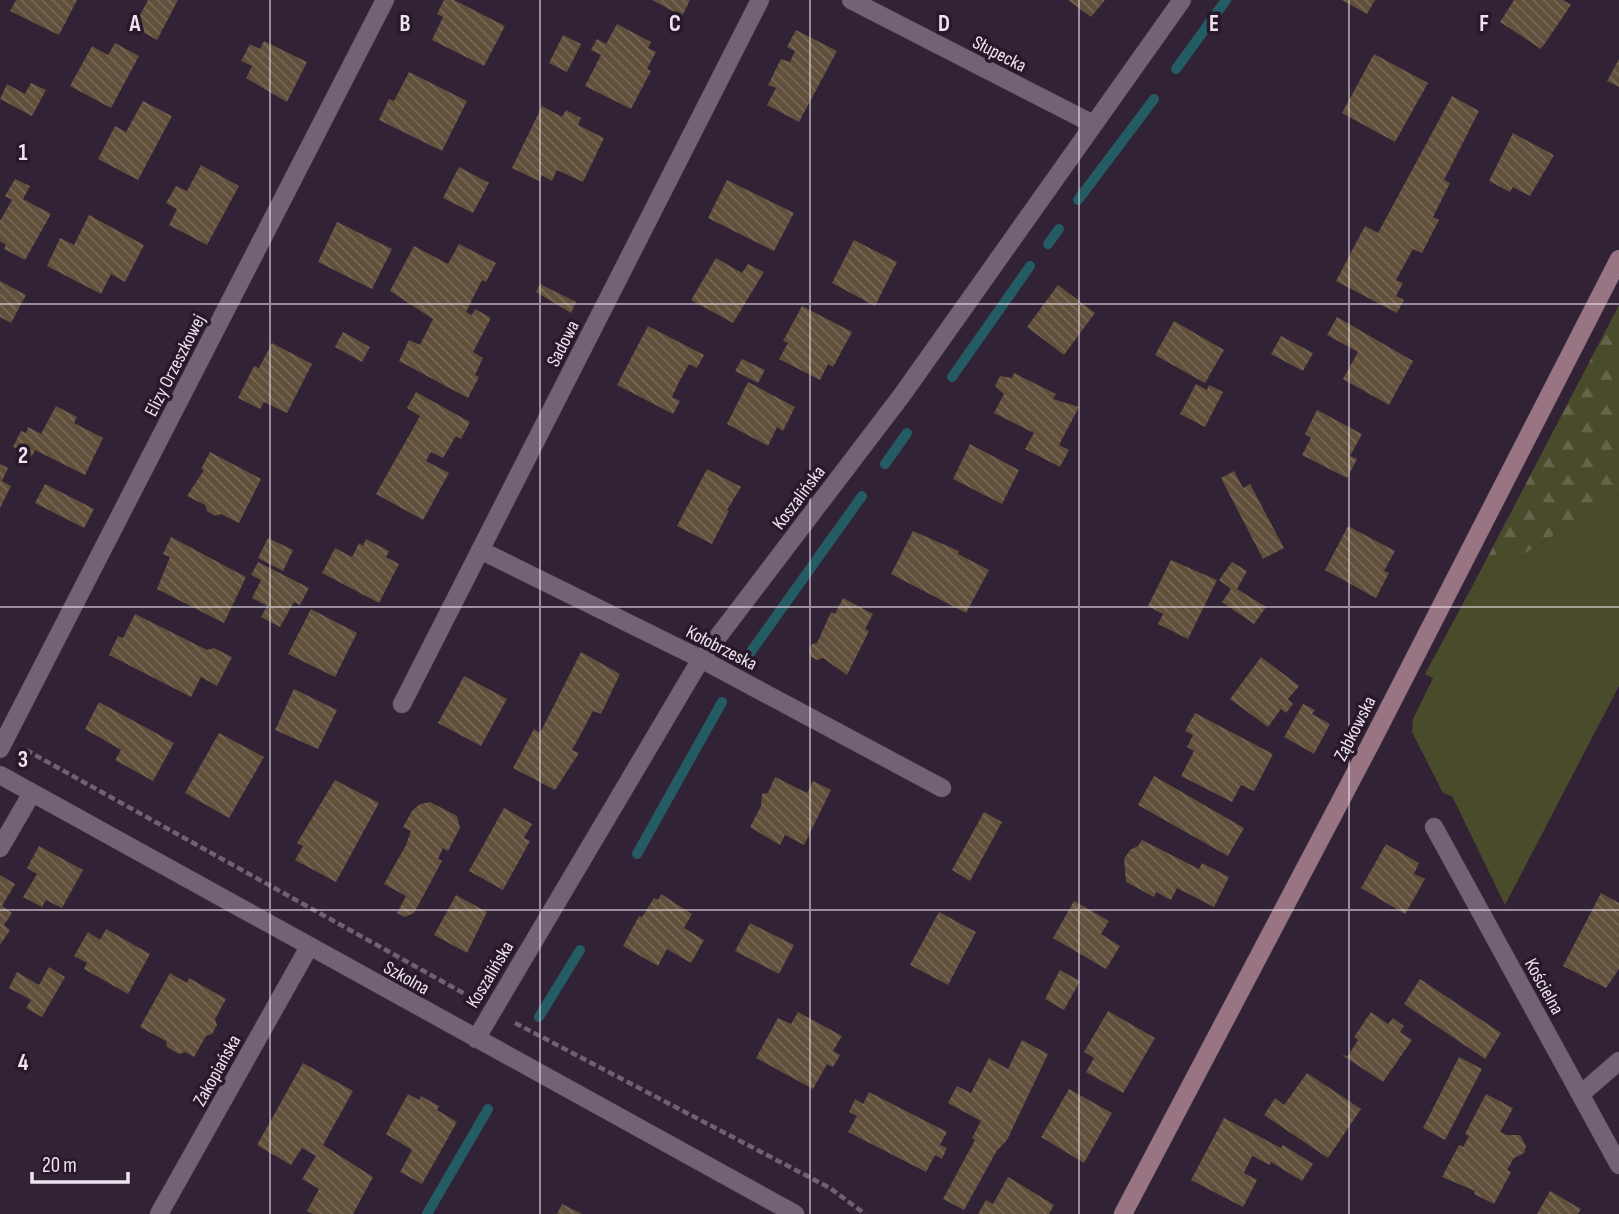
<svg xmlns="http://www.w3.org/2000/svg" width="1619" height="1214" font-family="'Sofia Sans Condensed',sans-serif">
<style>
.grass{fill:#494b2b}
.forest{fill:url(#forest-firs)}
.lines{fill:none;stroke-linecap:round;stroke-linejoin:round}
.stream{stroke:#245c65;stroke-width:10}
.building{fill:url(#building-back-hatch)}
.street-casing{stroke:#4d3f4f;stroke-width:19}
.secondary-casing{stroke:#4d3f4f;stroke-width:19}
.path{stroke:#706172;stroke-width:4.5;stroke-dasharray:7 3.5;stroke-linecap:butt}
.street{stroke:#736176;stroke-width:18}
.secondary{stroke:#997483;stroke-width:18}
.grid{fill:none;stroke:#eee3ef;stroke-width:2;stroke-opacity:0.55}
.labels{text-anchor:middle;stroke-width:7;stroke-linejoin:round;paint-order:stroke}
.street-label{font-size:19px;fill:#eee3ef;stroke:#28192a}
.grid-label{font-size:23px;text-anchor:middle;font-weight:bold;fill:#eee3ef;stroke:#28192a;stroke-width:7;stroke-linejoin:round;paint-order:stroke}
</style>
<defs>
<pattern id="forest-firs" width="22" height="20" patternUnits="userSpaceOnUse" patternTransform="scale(1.75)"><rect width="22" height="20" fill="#494b2b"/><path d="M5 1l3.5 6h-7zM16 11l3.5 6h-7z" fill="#64654a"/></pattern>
<pattern id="building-back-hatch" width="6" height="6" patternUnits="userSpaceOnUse" patternTransform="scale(1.75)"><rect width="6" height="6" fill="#604f3a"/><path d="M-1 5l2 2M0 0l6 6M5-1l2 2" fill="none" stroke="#776857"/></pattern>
</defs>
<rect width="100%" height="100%" fill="#322235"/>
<path class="grass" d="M1619 494V686L1505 905 1452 796 1443 793 1412 732 1413 719 1433 678 1425 674 1472 587Z"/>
<path class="forest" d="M1619 305V494L1472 587Z"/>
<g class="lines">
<path class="stream" d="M1176 69 1226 0
M1078 200 1154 99
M1048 244 1059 229
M952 377 1030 266
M885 464 907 433
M750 653 862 496
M637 854 722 702
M539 1017 580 950
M427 1214 488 1109"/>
</g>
<path class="building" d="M16 0H77L59 35 10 11Z
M148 0H178L157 40 134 27Z
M444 0H454L505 26 484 66 432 40 443 17 437 14Z
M652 0H690L682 16Z
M1068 0H1105L1091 17Z
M1342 0H1375L1367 14Z
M1514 0H1563L1571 5 1541 49 1500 22Z
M617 24 651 42 648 48 656 52 647 69 651 71 631 109 585 86 601 55 591 50 597 39 606 44Z
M796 30 837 51 799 122 767 105 776 88 768 85 781 59 790 62 795 51 787 47Z
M563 35 581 44 567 72 549 63Z
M264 41 307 62 287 102 246 78 252 66 241 61 250 44 260 49Z
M115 43 139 56 111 108 70 86 92 46 108 55Z
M1374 54 1428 83 1395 142 1342 113Z
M1619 59V87L1607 81Z
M409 72 467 101 442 151 379 120 389 99 394 101Z
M31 83 46 90 32 116 0 99 7 84 25 94Z
M1452 96 1479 111 1444 180 1450 183 1433 217 1439 220 1422 253 1413 249 1396 280 1403 283 1396 296 1404 300 1397 313 1336 281 1365 226 1378 233Z
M143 101 172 116 138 180 98 159 115 126 126 132Z
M542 106 562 117 566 110 581 118 578 125 604 138 583 182 557 170 552 181 542 175 539 181 512 168Z
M1513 133 1554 155 1530 196 1513 187 1510 192 1489 181Z
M201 165 239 186 207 245 169 225 177 209 166 203 176 186 187 191Z
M459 167 489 183 473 213 443 198Z
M15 179 30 186 23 199 51 214 25 260 4 249 6 245 0 241V221L12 200 5 196Z
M727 180 794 213 774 251 708 218Z
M89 215 144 245 125 282 111 274 101 294 47 266 60 238 74 245Z
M337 222 392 249 372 289 318 262Z
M854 240 897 262 875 306 832 283Z
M459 244 496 263 486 282 482 280 466 312 472 315 475 309 491 318 473 352 483 358 475 375 479 377 468 398 399 361 409 340 420 345 433 319 390 291 414 246 448 264Z
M716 258 742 273 748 264 764 272 733 323 691 300Z
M0 281 26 295 11 323 0 317Z
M540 284 576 302 571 313 536 292Z
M1058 285 1095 313 1064 355 1027 327Z
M802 306 852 332 833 367 828 364 820 380 779 359 788 343 783 341Z
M1337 317 1413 361 1389 405 1343 379 1358 352 1327 335Z
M1174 321 1224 350 1205 383 1155 355Z
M648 326 704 355 697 368 689 364 680 380 672 397 680 401 673 414 617 385Z
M343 332 370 347 362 362 335 347Z
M1281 336 1313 353 1303 371 1271 354Z
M272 343 312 364 287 413 264 402 260 409 238 398 254 366 259 368Z
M742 359 765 370 758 383 735 371Z
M1014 373 1056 394 1053 399 1079 407 1059 445 1069 450 1060 467 1025 449 1034 433 994 413 1004 394 995 386 1000 376 1012 378Z
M748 382 795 407 783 431 777 427 768 446 727 424Z
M1196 384 1207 390 1209 385 1223 392 1205 427 1180 414Z
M416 392 470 422 461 439 456 436 443 458 431 452 426 461 449 473 423 520 376 494 420 416 407 408Z
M56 406 77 417 74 423 103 438 85 475 35 450 32 456 13 447 21 431 26 433 28 427 41 434Z
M1317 410 1362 434 1350 456 1357 459 1347 478 1302 455 1311 438 1305 434Z
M970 444 1019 470 1002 504 953 479Z
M210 452 261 479 239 523 221 514 215 516 207 511 205 505 187 496 204 470 201 469Z
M0 464 8 468 2 481 11 486 0 508Z
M707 469 741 487 727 510 729 511 712 544 677 526Z
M1234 471 1243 488 1250 484 1284 548 1263 559 1221 478Z
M45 484 94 509 84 528 35 503Z
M1348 526 1395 551 1384 571 1389 573 1376 598 1325 570Z
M913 531 959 551 958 554 989 570 966 613 891 574Z
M171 537 246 577 224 623 157 589 170 557 163 554Z
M268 538 293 550 283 571 258 558Z
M366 539 389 551 386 557 399 564 379 603 322 573 335 548 352 557 359 543 363 546Z
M1171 560 1217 580 1188 639 1158 624 1163 614 1148 606Z
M258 562 309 588 300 605 294 602 280 627 261 617 267 606 252 598 261 580 251 575Z
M1232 562 1247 571 1237 589 1266 607 1254 624 1222 602 1231 589 1219 580Z
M843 598 873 614 865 629 869 631 847 675 823 658 817 660 811 657 809 650 812 644 817 643 831 612 835 614Z
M311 609 357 633 335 677 288 654Z
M135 614 207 650 214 648 232 657 217 686 201 677 191 697 109 655 118 636 123 638Z
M581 652 620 674 601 714 593 711 583 730 572 750 579 753 555 790 513 768 534 729 540 733Z
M1261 657 1299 686 1288 699 1293 704 1286 713 1281 709 1268 727 1230 699Z
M464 676 507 699 481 746 438 723Z
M294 689 337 710 318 749 275 730Z
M99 702 174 743 153 781 115 760 121 750 85 729Z
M1303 704 1315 710 1312 714 1330 724 1314 754 1284 737Z
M1195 713 1273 754 1254 791 1241 785 1232 802 1181 776 1194 751 1187 747 1193 735 1185 731Z
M219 733 264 757 229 818 185 793Z
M1154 776 1244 828 1228 856 1138 805Z
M775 777 807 793 813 781 831 790 804 845 785 835 780 845 750 827 761 806 762 794 768 793Z
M335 780 379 803 336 882 295 860 303 846 297 843Z
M430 802 457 816 460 828 448 851 443 848 438 859 442 861 414 913 405 917 397 913 406 896 384 884 406 845 411 831 403 827 412 811 420 804Z
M504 808 532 824 524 838 530 841 503 890 469 871Z
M984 812 1002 822 970 881 952 870Z
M1142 840 1199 869 1202 863 1229 877 1214 907 1177 888 1171 900 1156 892 1154 897 1126 882 1124 859 1130 850 1138 846Z
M1386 844 1419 863 1414 874 1425 879 1405 914 1361 888Z
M39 846 83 870 62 908 46 900 42 907 23 897 37 874 27 868Z
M0 875 15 884 2 906 12 913 4 925 10 930 0 945Z
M1601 893 1619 903V969L1606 988 1563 966Z
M661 894 692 914 684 928 704 940 691 963 667 949 658 966 623 946 639 916 642 917 654 898 658 900Z
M456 895 487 912 467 953 434 935Z
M1074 901 1109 921 1101 934 1120 946 1106 969 1053 938Z
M939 912 976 932 948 985 910 965Z
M750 923 794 945 779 974 735 951Z
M106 929 150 954 128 994 84 969 87 963 74 956 88 932 100 940Z
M49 967 65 977 42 1017 26 1008 31 1000 9 988 17 972 39 985Z
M1060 970 1080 981 1064 1010 1045 999Z
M170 973 187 983 189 978 226 999 215 1019 217 1025 212 1034 206 1036 194 1057 185 1052 179 1054 167 1047 166 1041 140 1027Z
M1420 979 1501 1033 1485 1059 1404 1004Z
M1108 1011 1155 1038 1123 1093 1086 1072 1094 1058 1084 1052Z
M798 1012 842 1036 833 1051 840 1055 833 1067 827 1064 813 1089 756 1058 778 1018 791 1024Z
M1371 1012 1388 1024 1393 1018 1404 1026 1400 1032 1412 1040 1383 1082 1342 1055 1348 1056 1358 1040 1354 1037Z
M1022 1040 1048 1054 1007 1140 996 1152 964 1210 943 1199 975 1140 972 1138 981 1121 948 1103 957 1086 971 1093 989 1058 1008 1069Z
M1459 1057 1482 1069 1445 1140 1423 1128Z
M303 1063 353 1091 323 1145 373 1177 353 1214H313L307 1211 319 1189 302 1179 316 1156 302 1148 291 1165 257 1145Z
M1307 1073 1361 1109 1328 1158 1264 1115 1275 1098 1284 1105Z
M1069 1089 1112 1113 1084 1163 1041 1137Z
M869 1092 947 1132 940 1145 947 1148 942 1159 935 1155 926 1172 848 1132 857 1116 849 1112 855 1099 863 1104Z
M408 1094 419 1100 421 1096 439 1106 437 1110 457 1122 422 1184 400 1172 412 1150 386 1134Z
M1486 1094 1513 1108 1500 1132 1507 1135H1520L1526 1146 1524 1153 1514 1158 1507 1170 1511 1172 1494 1204 1474 1194 1475 1191 1442 1177 1459 1145 1463 1147 1469 1136 1465 1134Z
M1224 1118 1281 1148 1283 1145 1313 1164 1302 1181 1271 1162 1270 1165 1252 1156 1244 1173 1257 1180 1243 1207 1191 1180Z
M1008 1177 1054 1205 1049 1214H978L986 1200 993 1204Z
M1550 1191 1581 1209 1578 1214H1537Z
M562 1204 582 1214H557Z"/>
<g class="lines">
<g class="street-casing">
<path id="street" d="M851 0 1093 124
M480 550 701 659 942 788
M402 704 760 0
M0 749 385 0
M0 775 795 1214
M1434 827 1619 1165
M0 848 32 793
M476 1039 701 659 902 395 1182 0
M1581 1094 1619 1061
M159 1214 309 947"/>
</g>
<g class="secondary-casing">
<path id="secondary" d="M1123 1214 1372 741 1619 259"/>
</g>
<path class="path" d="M26 750 474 999
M515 1023 830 1188 865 1214"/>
<use href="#street" class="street"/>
<use href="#secondary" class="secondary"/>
</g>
<path class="grid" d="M270 0V1214M540 0V1214M810 0V1214M1079 0V1214M1349 0V1214M0 304H1619M0 607H1619M0 910H1619"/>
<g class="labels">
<g class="street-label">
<text transform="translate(1000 53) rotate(27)" y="7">Słupecka</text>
<text transform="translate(562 343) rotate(-63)" y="7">Sadowa</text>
<text transform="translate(174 365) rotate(-63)" y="7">Elizy Orzeszkowej</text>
<text transform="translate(798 497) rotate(-53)" y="7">Koszalińska</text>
<text transform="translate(722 647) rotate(27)" y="7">Kołobrzeska</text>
<text transform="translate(1354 728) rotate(-63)" y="7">Ząbkowska</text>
<text transform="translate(489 974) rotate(-59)" y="7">Koszalińska</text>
<text transform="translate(407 977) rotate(29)" y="7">Szkolna</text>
<text transform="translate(1545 986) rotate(61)" y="7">Kościelna</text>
<text transform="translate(216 1070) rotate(-61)" y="7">Zakopiańska</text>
</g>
</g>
<g class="grid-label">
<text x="135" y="31">A</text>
<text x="405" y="31">B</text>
<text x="675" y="31">C</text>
<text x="944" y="31">D</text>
<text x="1214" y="31">E</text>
<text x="1484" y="31">F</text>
<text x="23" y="160">1</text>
<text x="23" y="463">2</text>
<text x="23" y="767">3</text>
<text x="23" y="1070">4</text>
</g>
<path d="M32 1172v10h96v-10" fill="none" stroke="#eee3ef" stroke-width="3.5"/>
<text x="42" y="1172" font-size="21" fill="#eee3ef" stroke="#28192a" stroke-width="5" paint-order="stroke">20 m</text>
</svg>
